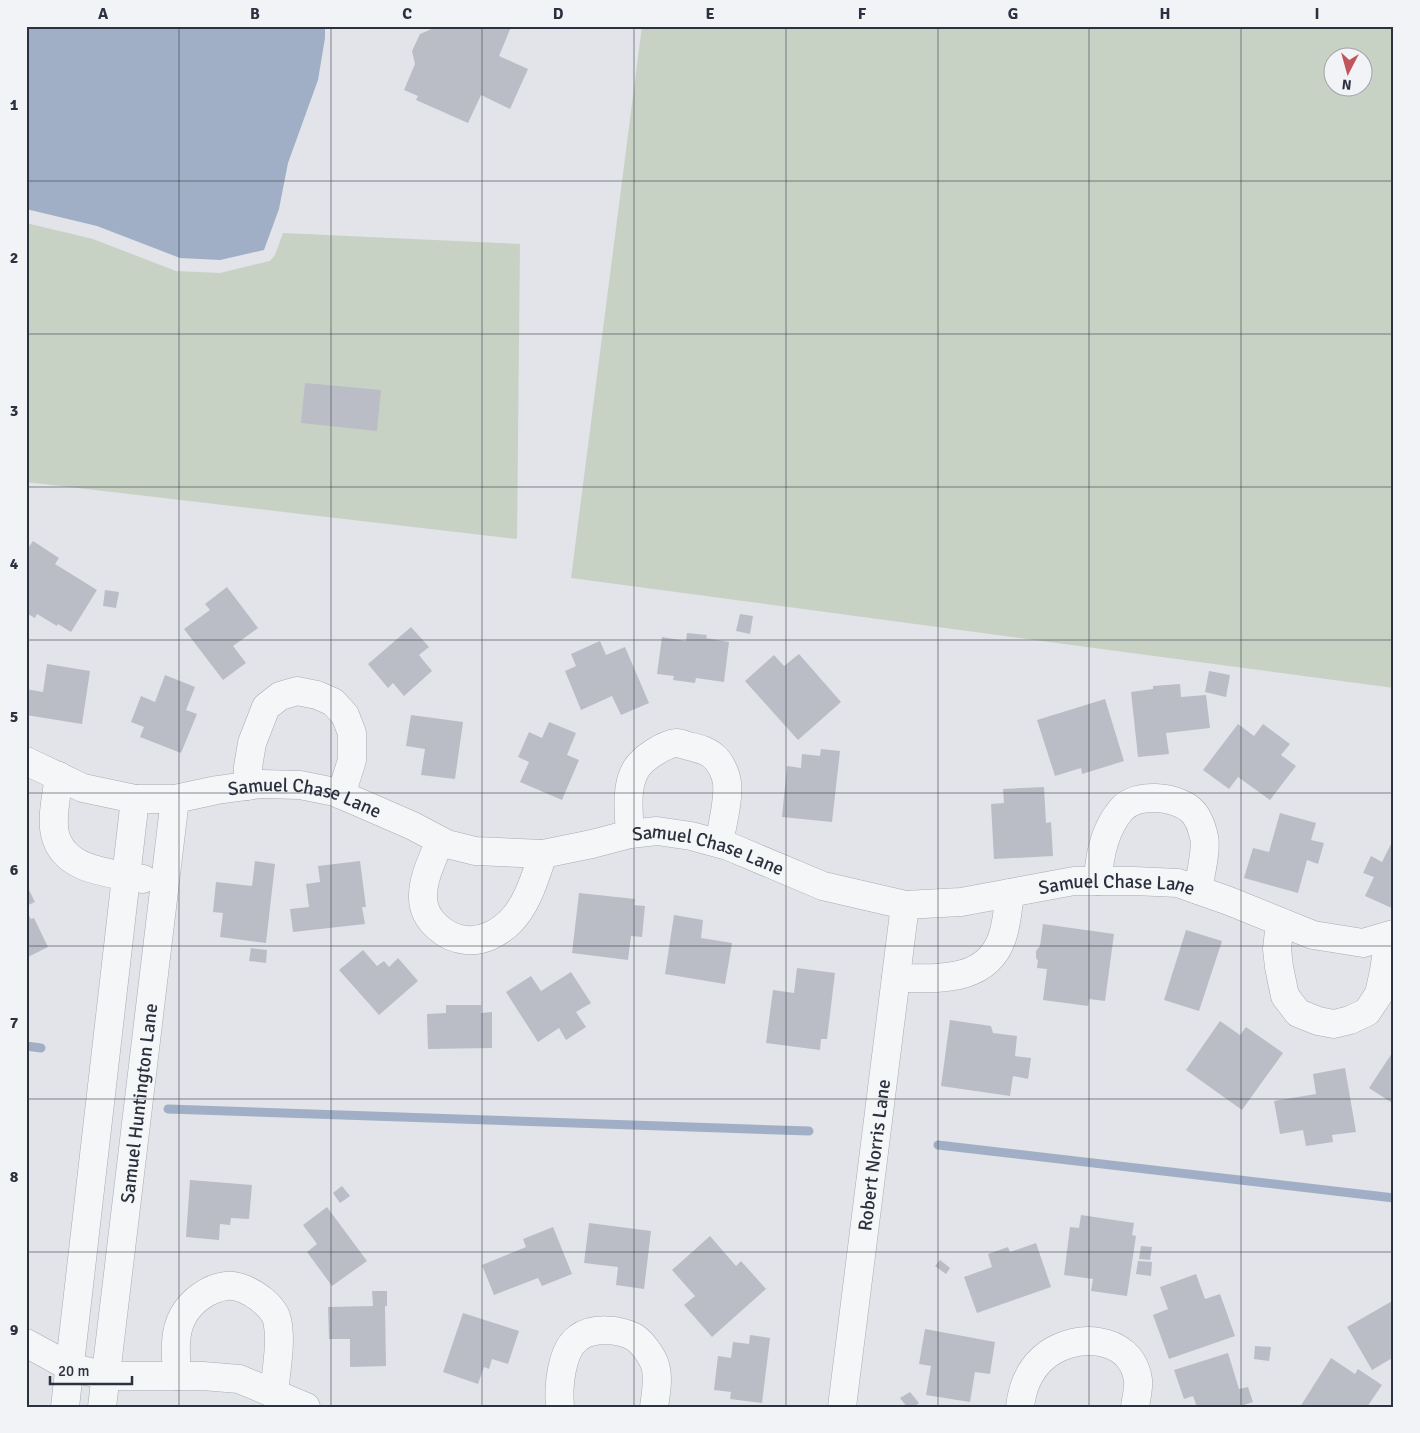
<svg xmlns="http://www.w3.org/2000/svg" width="1420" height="1433" font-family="Signika,sans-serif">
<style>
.green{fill:#c7d2c4;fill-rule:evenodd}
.water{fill:#a1afc6}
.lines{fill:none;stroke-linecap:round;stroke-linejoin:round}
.stream{stroke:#a1afc6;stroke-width:9}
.building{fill:#babdc6}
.minor-casing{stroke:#a8abb3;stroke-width:29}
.minor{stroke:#f5f6f8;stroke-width:28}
.grid{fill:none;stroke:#2c3140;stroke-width:1;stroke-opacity:0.55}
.labels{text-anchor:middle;stroke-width:5;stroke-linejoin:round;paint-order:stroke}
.street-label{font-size:19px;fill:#2c3140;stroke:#f2f3f7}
.neatline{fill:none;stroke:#2c3140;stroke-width:2}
.grid-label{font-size:16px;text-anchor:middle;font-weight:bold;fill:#2c3140}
</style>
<rect width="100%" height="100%" fill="#e2e4e9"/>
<path class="green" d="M642 26H1394V688L571 578ZM1332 58H1362V88H1332Z
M26 223 93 239 176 271 220 273 270 261 275 255 283 233 520 244 517 539 26 482Z"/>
<path class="water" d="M26 26H325V38L318 80 288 163 279 209 264 250 220 260 180 258 97 226 26 209Z"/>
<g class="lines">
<path class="stream" d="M26 1046 41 1048
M168 1109 809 1131
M938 1145 1394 1198"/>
</g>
<path class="building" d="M435 26 511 27 499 56 528 69 510 109 481 95 468 123 416 100 418 96 404 90 415 64 412 51 420 34 434 28Z
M305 383 381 390 377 431 301 423Z
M33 541 59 558 55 564 97 590 71 632 58 624 57 626 37 614 35 618 26 613V551Z
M227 587 258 628 233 646 246 663 223 680 184 629 210 610 205 604Z
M105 590 119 592 116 608 103 606Z
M740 614 753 616 750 634 736 631Z
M411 627 429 647 419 655 432 671 404 696 393 683 388 688 368 664Z
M687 633 707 635 706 638 729 642 724 682 696 678 695 683 673 680 674 676 657 674 662 637 686 641Z
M600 641 606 655 625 647 649 703 621 715 612 696 581 710 565 671 576 666 571 654Z
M799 654 841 702 798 740 745 681 774 655 784 666Z
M47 664 90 671 82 724 26 715V689L43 692Z
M1209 671 1230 675 1226 697 1205 692Z
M165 675 195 687 186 710 197 714 181 753 140 737 144 727 131 722 141 696 155 702Z
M1180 684 1181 697 1206 695 1210 728 1166 733 1169 754 1138 757 1131 692 1153 689V686Z
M1105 699 1124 761 1082 774 1081 768 1055 776 1037 720Z
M411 715 463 722 455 779 421 775 425 749 406 746Z
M549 722 576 733 567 755 579 760 562 800 520 782 529 762 518 757 529 732 542 738Z
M1238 724 1254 736 1263 724 1290 744 1281 755 1296 766 1270 800 1238 777 1229 789 1203 770Z
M821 749 840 751 832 822 782 817 787 766 801 768 802 754 820 756Z
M1044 787 1046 823 1051 822 1053 856 994 859 991 804 1004 803 1003 789Z
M1280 813 1316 823 1311 840 1324 843 1318 864 1307 860 1298 893 1244 878 1253 848 1269 852Z
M1394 838V909L1365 896 1374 877 1363 873 1371 856 1382 862Z
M255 861 275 864 266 943 220 937 223 913 213 912 216 882 252 886Z
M360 861 366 907H362L365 924 293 932 290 909 309 907 306 884 320 882 318 866Z
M26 884 35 902 26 906Z
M579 893 635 899 634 905 645 906 642 937 631 936 628 960 572 953Z
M26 911 31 919 34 918 48 947 26 958Z
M674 915 703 920 701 938 732 943 725 984 665 974Z
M1043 924 1114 934 1105 1001 1089 999 1088 1006 1043 1000 1047 969 1037 968 1038 961 1036 958V951L1040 946Z
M1186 930 1222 941 1199 1011 1164 1000Z
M251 948 267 950 266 963 249 961Z
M363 950 377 966 384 961 389 967 398 958 418 981 379 1015 339 970Z
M797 968 835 973 827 1039H821L820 1050 766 1043 773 990 794 993Z
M571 972 591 1003 576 1012 586 1027 566 1040 559 1028 538 1042 506 992 531 976 541 991Z
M446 1005H481V1013L492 1012V1048L428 1049 427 1014 446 1013Z
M950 1020 991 1026 993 1033 1017 1036 1015 1056 1031 1058 1028 1079 1013 1076 1010 1096 941 1086Z
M1220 1021 1240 1035 1246 1027 1283 1053 1242 1110 1186 1070Z
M1394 1050V1104L1369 1088Z
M1345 1068 1356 1132 1332 1135 1333 1142 1306 1146 1303 1130 1280 1134 1274 1101 1316 1094 1313 1074Z
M190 1180 252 1185 249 1219 231 1218 230 1225 220 1224 219 1240 186 1237Z
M342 1186 350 1196 340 1203 333 1193Z
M327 1207 367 1261 332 1286 307 1252 317 1244 303 1225Z
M1081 1215 1134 1223 1132 1235 1136 1236 1127 1296 1091 1291 1093 1279 1064 1275 1070 1227 1079 1228Z
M589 1223 651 1231 644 1289 616 1285 618 1267 584 1263Z
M553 1227 572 1274 542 1286 538 1278 494 1295 482 1265 526 1247 523 1239Z
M710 1236 736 1266 741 1261 766 1289 712 1337 684 1305 695 1296 672 1270Z
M1036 1243 1051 1287 977 1313 964 1277 992 1267 988 1254 1008 1247 1010 1252Z
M1141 1246 1152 1247 1150 1260 1139 1259Z
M940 1260 950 1268 946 1274 935 1266Z
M1138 1261 1152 1262 1151 1276 1136 1274Z
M1196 1274 1205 1299 1220 1294 1235 1336 1169 1359 1153 1315 1168 1309 1160 1287Z
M372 1291H387V1306H385L386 1366 350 1367V1339H329L328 1307 373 1306Z
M1394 1300V1357L1372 1370 1347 1327Z
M463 1313 519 1331 508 1364 492 1359 489 1369 484 1367 478 1384 443 1372Z
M925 1329 995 1342 990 1374 975 1372 970 1402 926 1395 931 1366 919 1364Z
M750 1335 770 1338 762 1403 730 1399 731 1392 714 1390 718 1356 731 1358 733 1342 749 1344Z
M1255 1346 1271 1347 1269 1361 1254 1359Z
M1228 1353 1239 1389 1248 1387 1253 1402 1244 1405 1245 1407H1197L1193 1396 1184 1399 1174 1370Z
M1331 1358 1355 1374 1358 1369 1382 1385 1367 1407H1300Z
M910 1392 919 1403 914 1407H907L900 1398Z"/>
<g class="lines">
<g class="minor-casing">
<g id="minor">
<path id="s1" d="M26 761 83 788 135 799H175L217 790 261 784 300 785 335 792 413 826 447 844 475 851 543 854 592 844 630 834 657 831 691 836 728 846 823 886 905 905 961 902 1074 881H1134L1178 883 1229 901 1313 935 1363 943 1394 934"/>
<path d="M59 776C57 793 51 818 55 834 64 872 112 873 143 879"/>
<path d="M248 786V767L252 743 266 707 280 696 297 691 317 695 333 702 345 715 352 733V760L341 795"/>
<path d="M630 834C629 814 625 787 636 769 643 758 664 744 677 743 680 743 685 745 688 746 696 748 707 750 713 756 720 761 726 774 727 783 729 800 722 826 719 843"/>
<path d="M440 841C433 858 422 879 423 899 424 920 445 938 466 940 482 942 499 933 510 922 528 904 535 877 543 854"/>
<path d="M1098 881C1099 857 1105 829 1121 810 1136 792 1175 796 1191 810 1199 817 1202 828 1204 837 1207 850 1200 876 1198 890"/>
<path d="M1280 922 1277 949 1279 967 1285 996 1298 1013 1318 1021 1334 1024 1350 1020 1367 1012 1379 994 1384 971 1389 936"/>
<path d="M896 978C935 978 986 984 1002 938 1007 924 1008 907 1010 893"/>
<path d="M26 1343 70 1367 106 1376H203L239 1379 306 1407"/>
<path d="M177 1376C176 1356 173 1334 183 1316 191 1301 209 1288 226 1286 237 1284 252 1292 261 1299 268 1305 275 1311 277 1320 282 1341 276 1371 274 1393"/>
<path d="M65 1407 135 799"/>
<path id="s2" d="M102 1407 175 799"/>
<path d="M560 1407C558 1388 561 1350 578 1338 592 1327 619 1329 634 1337 642 1342 652 1356 655 1365 659 1378 656 1393 654 1407"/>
<path id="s3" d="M842 1407 905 905"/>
<path d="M1020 1407C1022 1389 1028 1372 1042 1359 1070 1332 1131 1333 1138 1380 1139 1388 1136 1399 1135 1407"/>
</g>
</g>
<use href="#minor" class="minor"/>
</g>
<path class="grid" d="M179 26V1407M331 26V1407M482 26V1407M634 26V1407M786 26V1407M938 26V1407M1089 26V1407M1241 26V1407M26 181H1394M26 334H1394M26 487H1394M26 640H1394M26 793H1394M26 946H1394M26 1099H1394M26 1252H1394"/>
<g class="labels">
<g class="street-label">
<text dy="7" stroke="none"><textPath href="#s1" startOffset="289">Samuel Chase Lane</textPath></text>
<text dy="7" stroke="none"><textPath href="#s1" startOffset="709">Samuel Chase Lane</textPath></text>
<text dy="7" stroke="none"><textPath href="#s1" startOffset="1129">Samuel Chase Lane</textPath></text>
<text dy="7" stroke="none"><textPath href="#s2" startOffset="306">Samuel Huntington Lane</textPath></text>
<text dy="7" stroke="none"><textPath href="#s3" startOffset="254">Robert Norris Lane</textPath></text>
</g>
</g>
<rect width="1420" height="1433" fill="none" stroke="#f2f3f7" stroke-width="55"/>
<g transform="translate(1348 72) rotate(186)"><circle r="24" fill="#f2f3f7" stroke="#a3a5ae"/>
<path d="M0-4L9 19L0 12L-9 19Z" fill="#c2545b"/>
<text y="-8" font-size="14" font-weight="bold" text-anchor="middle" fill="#2c3140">N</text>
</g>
<path d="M50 1376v8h82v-8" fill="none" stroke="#2c3140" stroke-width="2.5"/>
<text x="58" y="1376" font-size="15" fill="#2c3140" stroke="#f2f3f7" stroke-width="4" paint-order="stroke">20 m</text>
<rect x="28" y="28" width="1364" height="1378" class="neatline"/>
<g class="grid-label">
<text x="103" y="19">A</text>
<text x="255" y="19">B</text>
<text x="407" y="19">C</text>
<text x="558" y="19">D</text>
<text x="710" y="19">E</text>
<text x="862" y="19">F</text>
<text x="1013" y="19">G</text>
<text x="1165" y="19">H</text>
<text x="1317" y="19">I</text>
<text x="14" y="110">1</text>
<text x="14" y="263">2</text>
<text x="14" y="416">3</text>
<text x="14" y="569">4</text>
<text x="14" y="722">5</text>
<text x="14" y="875">6</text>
<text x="14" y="1028">7</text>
<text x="14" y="1182">8</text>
<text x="14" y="1335">9</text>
</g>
</svg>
